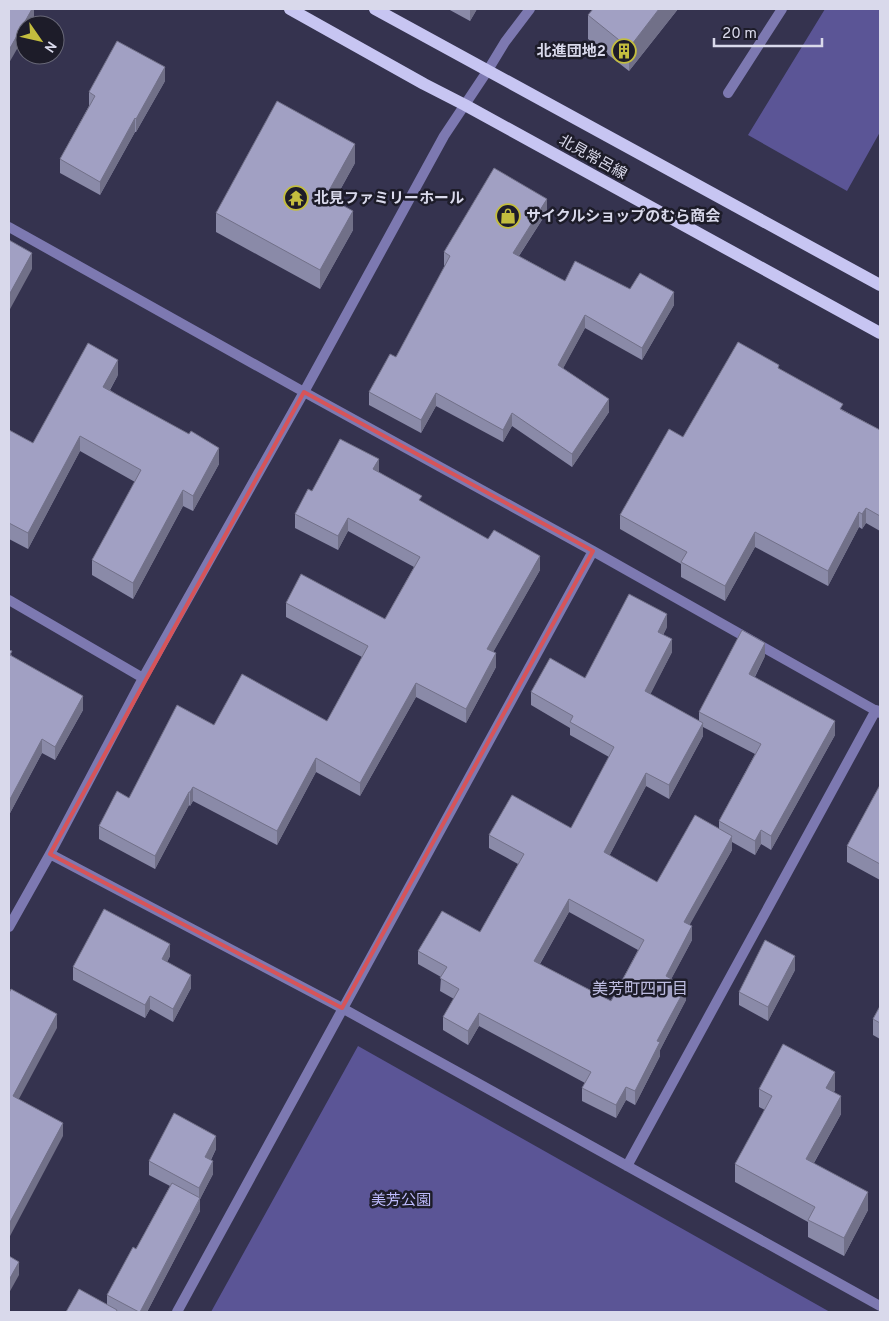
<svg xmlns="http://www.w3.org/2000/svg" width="889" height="1321" font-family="Overpass,'Noto Sans JP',sans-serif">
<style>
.green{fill:#5b5596}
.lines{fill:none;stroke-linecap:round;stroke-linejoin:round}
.service{stroke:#7d79b1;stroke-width:10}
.minor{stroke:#7d79b1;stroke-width:10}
.primary{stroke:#c7c5f2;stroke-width:12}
.wall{fill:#8a8aa8;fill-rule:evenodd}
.shaded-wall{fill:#717088}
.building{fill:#a1a0c3;stroke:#717088;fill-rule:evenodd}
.marked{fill:none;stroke:#d75459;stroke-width:4;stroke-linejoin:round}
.labels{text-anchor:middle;stroke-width:5;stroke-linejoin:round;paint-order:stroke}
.poi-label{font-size:15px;font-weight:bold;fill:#d9d9eb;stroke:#1d1c29;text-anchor:start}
.street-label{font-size:15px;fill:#d9d9eb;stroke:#1d1c29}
.park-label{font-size:15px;fill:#bebbfd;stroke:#1d1c29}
.neighbourhood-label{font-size:16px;fill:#bebde1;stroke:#1d1c29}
</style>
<rect width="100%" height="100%" fill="#35334f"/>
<path class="green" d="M825 9H880V132L847 191 748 135Z
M358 1046 830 1312H211Z"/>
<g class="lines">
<path class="service" d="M728 93 782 9"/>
<path class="minor" d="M9 227 304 392 593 551 880 713
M9 600 143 678
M50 854 342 1008 880 1306
M9 927 50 854 143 678 304 392 444 136 488 70 505 42 530 9
M627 1166 876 710
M177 1312 593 551"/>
<path class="primary" d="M290 9 424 84 465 105 880 333
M375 9 880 285"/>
</g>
<path class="wall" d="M448 9H477L470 21Z
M678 9 629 71 588 39V15Z
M165 81 136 132H135L100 195 60 173V159L89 106V92Z
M355 163 334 201 353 230 320 289 216 232V213Z
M547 212 519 256 565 281 630 289 674 305 642 360 585 328 563 368 609 412 572 467 512 426 503 442 436 406 421 433 369 405V392L396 357 445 266 444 265V252Z
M779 369 843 410 880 430V531L866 523 862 529 859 527 828 586 755 547 725 601 681 577V564L620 529V515L683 437Z
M118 375 110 390 219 464 193 511 183 506 133 599 92 575V560L135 482 80 451 28 549 9 539V430L33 443Z
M379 472 422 502 540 570 493 652 496 667 466 723 416 697 360 796 316 772 277 845 193 801 190 806 189 805 155 869 99 839V826L129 798 214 725 327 721 362 657 286 617V603L385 619 414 567 348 531 338 550 295 528V514L312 491Z
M667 627 663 635 672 652 650 694 699 721V712L765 656 755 677 835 735 771 850 761 844 755 855 732 842V850L689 925 692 940 671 979 686 1000 660 1050V1056L635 1105 626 1100 616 1118 582 1101V1088L585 1083 479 1026 468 1045 443 1030V1017L454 999 440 991 441 977 418 964V951L480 932 518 864 489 848V835L571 828 609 757 570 735V728L531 705V692L585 678ZM703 727 755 754 719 821V829L657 882 609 856 646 786 669 799 703 736ZM569 912 638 950 611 1001 540 964Z
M9 650 12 656 83 710 55 760 42 753 9 815Z
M880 785V880L847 862V846Z
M170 956 167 962 191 988 173 1022 150 1009 145 1018 73 980V967Z
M795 970 768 1021 739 1005V992Z
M880 1006V1039L873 1035V1019Z
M759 1089 835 1090 834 1092 841 1114 814 1163 868 1210 844 1256 808 1237V1222L735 1182V1164L765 1110 759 1107Z
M216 1149 211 1160 213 1174 200 1199V1211L147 1312H66L107 1304V1295L136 1249 170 1186 149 1175V1161Z"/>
<path class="shaded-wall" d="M32 9H34V18L31 25H25V35L9 63V50Z
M470 9H477L470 21Z
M659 9H678L629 71V48Z
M165 67V81L136 132V119Z
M135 118V132L100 195V182Z
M355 144V163L326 215V196Z
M547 199V212L513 265V253Z
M353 211V230L320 289V270Z
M32 253V269L9 311V295Z
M674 292V305L642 360V348Z
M585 315V328L558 378V365Z
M118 360V375L103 402V387Z
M436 393V406L421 433V420Z
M609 399V412L572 467V454Z
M512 413V426L503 442V430Z
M80 436V451L28 549V533Z
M219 448V464L193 511V496Z
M379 459V473L373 469Z
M183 490V506L133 599V583Z
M866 508V523L862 529V514Z
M859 512V527L828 586V571Z
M348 518V531L338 550V536Z
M755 532V547L725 601V586Z
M540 556V570L487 663V649Z
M667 614V627L658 645V632Z
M672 639V652L645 705V691Z
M765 643V656L749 688V674Z
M496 653V667L466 723V709Z
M416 683V697L360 796V783Z
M83 696V710L55 760V747Z
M835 721V735L771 850V836Z
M703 723V736L669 799V785Z
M42 739V753L9 815V801Z
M316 758V772L277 845V831Z
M646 773V786L604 866V852Z
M193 787V801L190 806V792Z
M189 792V805L155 869V856Z
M761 830V844L755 855V841Z
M732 836V850L684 935V922Z
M569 899V912L534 974V961Z
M692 926V940L666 989V976Z
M170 944V956L162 972V959Z
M795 956V970L768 1021V1007Z
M191 975V988L173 1022V1009Z
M686 987V1000L660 1050V1056L635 1105V1091L657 1041Z
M150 996V1009L145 1018V1005Z
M479 1013V1026L468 1045V1031Z
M57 1014V1028L13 1110V1096Z
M835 1072V1090L826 1106V1088Z
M626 1087V1100L616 1118V1105Z
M841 1096V1114L806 1177V1159Z
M63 1123V1136L9 1238V1224Z
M216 1136V1149L205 1171V1157Z
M213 1161V1174L200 1199V1211L147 1312H140L199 1201V1188Z
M868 1192V1210L844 1256V1238Z
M19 1262V1275L9 1293V1280Z"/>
<path class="building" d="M9 9H32L9 50Z
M593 9H659L629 48 588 15Z
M117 41 165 67 136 119 135 118 100 182 60 159 95 96 89 92Z
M277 101 355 144 326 196 353 211 320 270 216 213Z
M494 168 547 199 513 253 565 281 575 261 630 289 640 273 674 292 642 348 585 315 558 365 609 399 572 454 512 413 503 430 436 393 421 420 369 392 390 354 396 357 450 256 444 252Z
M9 240 32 253 9 295Z
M738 342 779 365 778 368 843 404 840 409 880 430V516L866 508 862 514 859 512 828 571 755 532 725 586 681 562 687 552 620 515 669 429 683 437Z
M88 343 118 360 103 387 189 434 191 431 219 448 193 496 183 490 133 583 92 560 141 470 80 436 28 533 9 523V430L33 443Z
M340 439 379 459 373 469 422 496 419 500 488 539 494 530 540 556 487 649 496 653 466 709 416 683 360 783 316 758 277 831 193 787 190 792H189L155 856 99 826 117 791 129 798 177 705 214 725 242 674 327 721 368 646 286 603 301 574 385 619 420 557 348 518 338 536 295 514 308 489 312 491Z
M629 594 667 614 658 632 672 639 645 691 703 723 669 785 646 773 604 852 657 882 695 815 732 836 684 922 692 926 666 976 686 987 657 1041 660 1042 635 1091 626 1087 616 1105 582 1088 591 1072 479 1013 468 1031 443 1017 459 989 440 978 447 967 418 951 442 911 480 932 524 854 489 835 512 795 571 828 614 747 570 722 573 716 531 692 550 658 585 678ZM569 899 644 940 611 1001 534 961Z
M742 630 765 643 749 674 835 721 771 836 761 830 755 841 719 821 761 744 699 712Z
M9 650 12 651 10 655 83 696 55 747 42 739 9 801Z
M880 785V864L847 846Z
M104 909 170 944 162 959 191 975 173 1009 150 996 145 1005 73 967Z
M765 940 795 956 768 1007 739 992Z
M11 989 57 1014 13 1096 63 1123 9 1224V993Z
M880 1006V1023L873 1019Z
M783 1044 835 1072 826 1088 841 1096 806 1159 868 1192 844 1238 808 1220 815 1207 735 1164 772 1096 759 1089Z
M174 1113 216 1136 205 1157 213 1161 199 1188 149 1161Z
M172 1183 200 1198 140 1312H139L107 1295 133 1247 136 1249Z
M9 1256 19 1262 9 1280Z
M79 1289 117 1310 116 1312H66Z"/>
<path class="marked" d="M304 392 593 551 342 1008 50 854Z"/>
<defs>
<g id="building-ring" transform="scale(1.25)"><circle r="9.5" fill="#1d1c29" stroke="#c3bd3e" stroke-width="1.5"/><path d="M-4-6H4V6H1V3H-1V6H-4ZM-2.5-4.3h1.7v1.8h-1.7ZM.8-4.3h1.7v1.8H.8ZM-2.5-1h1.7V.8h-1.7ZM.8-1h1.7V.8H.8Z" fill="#c3bd3e"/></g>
<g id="temple-ring" transform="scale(1.25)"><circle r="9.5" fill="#1d1c29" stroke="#c3bd3e" stroke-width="1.5"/><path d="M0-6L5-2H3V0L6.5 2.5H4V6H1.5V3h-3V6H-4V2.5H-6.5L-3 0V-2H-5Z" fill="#c3bd3e"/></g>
<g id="shop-ring" transform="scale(1.25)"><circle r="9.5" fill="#1d1c29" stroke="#c3bd3e" stroke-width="1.5"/><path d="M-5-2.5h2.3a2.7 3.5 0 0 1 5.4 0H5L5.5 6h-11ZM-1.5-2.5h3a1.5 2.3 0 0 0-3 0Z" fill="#c3bd3e"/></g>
</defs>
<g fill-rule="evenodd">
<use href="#building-ring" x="624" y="51"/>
<use href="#temple-ring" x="296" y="198"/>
<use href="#shop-ring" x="508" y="216"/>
</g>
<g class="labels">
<g class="poi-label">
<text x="606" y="56" text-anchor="end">北進団地2</text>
<text x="314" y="203">北見ファミリーホール</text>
<text x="526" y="221">サイクルショップのむら商会</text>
</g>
<g class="street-label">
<text transform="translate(593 157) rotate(29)" y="5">北見常呂線</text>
</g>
<g class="park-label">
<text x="401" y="1205">美芳公園</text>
</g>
<g class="neighbourhood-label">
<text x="640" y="994">美芳町四丁目</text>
</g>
</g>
<rect width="889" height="1321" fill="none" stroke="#d9d9eb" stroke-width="20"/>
<g transform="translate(40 40) rotate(124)"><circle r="24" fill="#1d1c29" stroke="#686877"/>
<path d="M0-4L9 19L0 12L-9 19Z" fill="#c3bd3e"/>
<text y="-8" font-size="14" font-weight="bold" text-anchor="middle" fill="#d9d9eb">N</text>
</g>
<path d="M714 38v8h108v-8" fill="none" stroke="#d9d9eb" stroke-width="2.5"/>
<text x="722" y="38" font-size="15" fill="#d9d9eb" stroke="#1d1c29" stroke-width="4" paint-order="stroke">20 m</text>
</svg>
